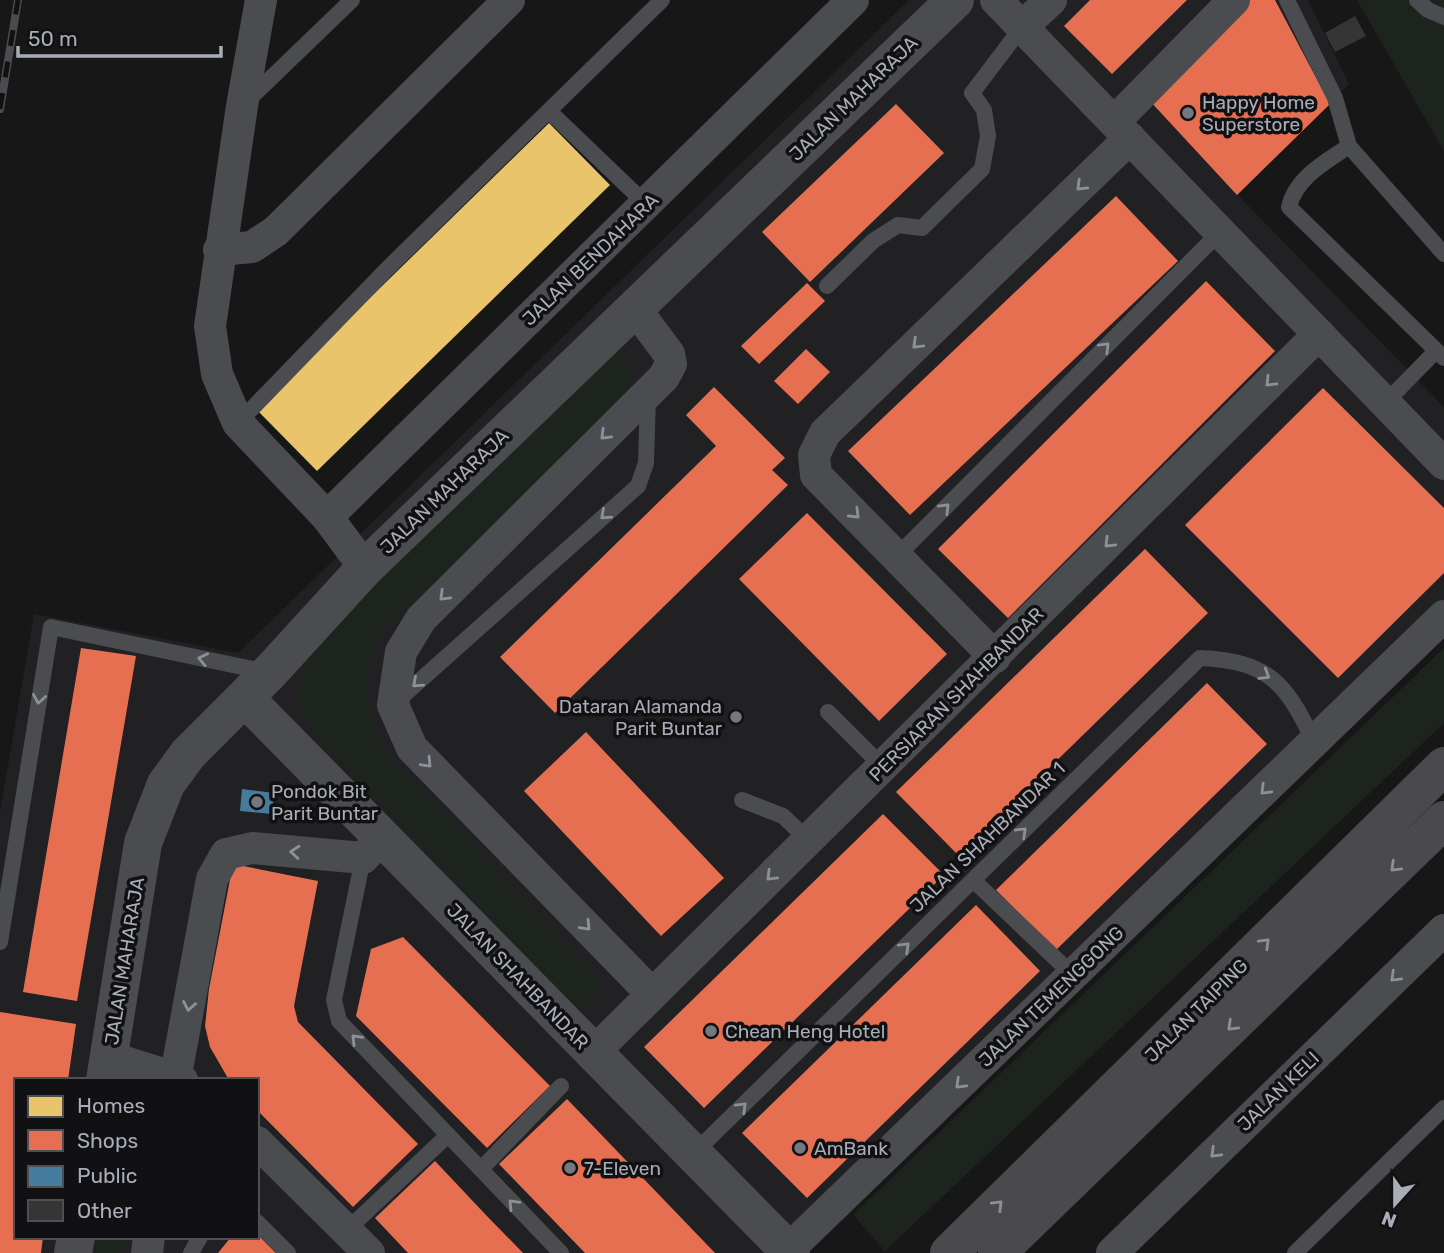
<svg xmlns="http://www.w3.org/2000/svg" width="1444" height="1253" font-family="Rubik,sans-serif">
<style>
.built{fill:#212123;fill-rule:evenodd}
.green{fill:#1d241e}
.homes{fill:#e9c46a}
.shops{fill:#e76f51}
.public{fill:#457b9d}
.building{fill:#353536}
.lines{fill:none;stroke-linecap:round;stroke-linejoin:round}
.service{stroke:#4b4c50;stroke-width:16}
.minor{stroke:#4b4c50;stroke-width:32}
.tertiary{stroke:#4b4c50;stroke-width:38}
.secondary{stroke:#4a4a4e;stroke-width:38}
.rail-casing{stroke:#4b4c4f;stroke-width:8}
.rail{stroke:#111113;stroke-width:5;stroke-dasharray:16;stroke-linecap:butt}
.oneway{stroke:#8c9099}
.oneway2{stroke:#8c8f98}
.poi-dot{fill:#757880;stroke:#111113;stroke-width:2.5}
.labels{text-anchor:middle;stroke-width:7;stroke-linejoin:round;paint-order:stroke}
.street-label{font-size:19px;fill:#a8adb8;stroke:#111113}
.poi-label{font-size:19px;fill:#a8adb8;stroke:#111113;text-anchor:start}
</style>
<rect width="100%" height="100%" fill="#171717"/>
<path class="built" d="M909 0H1308L1349 84 1238 195 1444 407V638L794 1253H0V812L34 614 238 653ZM16 1080H257V1237H16Z"/>
<path class="green" d="M1357 0H1444V151Z
M617 345 635 372 631 392 378 636C362 667 366 722 385 752L605 985 580 1011 318 739C294 704 294 695 307 655Z
M1444 648V723L885 1251 853 1215Z
M98 1237H125L122 1253H96Z"/>
<path class="homes" d="M549 123 610 185 317 471 256 409Z"/>
<path class="shops" d="M1090 0H1187L1112 74 1064 26Z
M1250 0H1275L1330 104 1237 195 1149 100Z
M896 104 944 153 810 282 762 232Z
M1116 196 1178 261 910 515 848 451Z
M1206 281 1275 351 1008 618 938 549Z
M807 283 825 301 759 364 741 346Z
M806 349 830 372 798 404 774 381Z
M714 387 785 458 772 470 788 485 555 713 500 657 716 446 686 415Z
M1323 388 1444 508V573L1338 678 1185 525Z
M807 513 947 654 879 721 739 579Z
M1145 549 1208 613 959 856 896 792Z
M81 648 136 656 77 1001 23 992Z
M1207 683 1267 744 1056 950 996 890Z
M586 732 724 878 661 936 524 791Z
M883 814 944 875 704 1108 644 1047Z
M233 864 318 881 294 1006 298 1022 418 1144 353 1207 257 1110V1080H229L210 1047 205 1026 209 989Z
M976 905 1040 971 807 1198 742 1133Z
M403 937 550 1086 487 1148 356 1016 371 949Z
M0 1012 76 1024 68 1080H16V1237H43L41 1253H0Z
M567 1099 715 1253H585L499 1164Z
M435 1161 485 1214 523 1253H408L391 1235 375 1218Z
M257 1234 276 1253H218L231 1237H257Z"/>
<path class="public" d="M242 789 274 793 272 814 240 811Z"/>
<path class="building" d="M1355 16 1366 36 1335 52 1325 33Z"/>
<g class="lines">
<path class="service" d="M1287 0 1335 98 1349 146 1444 254
M1417 0 1428 10 1444 17
M246 102 352 0
M549 111 646 204
M1349 146C1326 162 1296 177 1289 207L1444 358
M827 286 873 241 898 225 922 228 982 169 988 136 984 110 972 93 1022 27
M1385 403 1436 351
M238 423 388 268 662 0
M896 557 1220 232
M397 701 638 486 646 463 648 396
M828 712 883 767
M742 800 783 816 808 840
M363 858 334 1000 339 1021 561 1253
M973 880 1073 975
M0 942 51 627 267 672
M693 1154 1200 658C1269 661 1286 683 1314 742
M481 1169 561 1086
M257 1222 288 1253
M347 1230 448 1135
M191 1253 200 1237
M1295 1253 1444 1108"/>
<path class="minor" d="M261 0 242 106 210 326 217 374 238 423 327 517 365 568
M996 0 1444 464
M1022 27 1051 0
M1114 122 1234 0
M219 250 252 247 276 231 509 0
M634 307 669 354 671 364 664 377 421 619 401 652 393 705 412 748 652 994
M327 517 853 0
M995 657 816 475 814 455 825 433 1130 138
M593 1053 1319 334
M109 1057 182 1080
M175 1080 212 879 226 854 252 848 363 858 382 838
M257 1142 369 1253
M788 1250 1444 616
M147 1253 149 1237
M1112 1253 1444 930"/>
<path class="tertiary" d="M245 698 791 1253
M105 1080 143 843 166 784 188 754 269 673 365 568 955 0
M73 1253 76 1237"/>
<path class="secondary" d="M949 1253 1444 766
M997 1253 1444 820"/>
<g class="rail-casing">
<path id="rail" d="M0 109 18 0"/>
</g>
<use href="#rail" class="rail"/>
</g>
<defs><path id="oneway-chevron" d="M-2-3.5L2.5 0L-2 3.5" fill="none" stroke-width="1.6" stroke-linecap="round" stroke-linejoin="round" transform="scale(1.75)"/></defs>
<g class="oneway">
<use href="#oneway-chevron" transform="translate(1081 186) rotate(136)"/>
<use href="#oneway-chevron" transform="translate(917 344) rotate(136)"/>
<use href="#oneway-chevron" transform="translate(1105 347) rotate(-45)"/>
<use href="#oneway-chevron" transform="translate(1270 382) rotate(135)"/>
<use href="#oneway-chevron" transform="translate(605 435) rotate(135)"/>
<use href="#oneway-chevron" transform="translate(945 508) rotate(-45)"/>
<use href="#oneway-chevron" transform="translate(855 514) rotate(45)"/>
<use href="#oneway-chevron" transform="translate(605 515) rotate(138)"/>
<use href="#oneway-chevron" transform="translate(1109 543) rotate(135)"/>
<use href="#oneway-chevron" transform="translate(444 596) rotate(135)"/>
<use href="#oneway-chevron" transform="translate(203 659) rotate(-168)"/>
<use href="#oneway-chevron" transform="translate(1265 675) rotate(32)"/>
<use href="#oneway-chevron" transform="translate(417 683) rotate(138)"/>
<use href="#oneway-chevron" transform="translate(39 699) rotate(99)"/>
<use href="#oneway-chevron" transform="translate(427 763) rotate(46)"/>
<use href="#oneway-chevron" transform="translate(1265 790) rotate(136)"/>
<use href="#oneway-chevron" transform="translate(1022 832) rotate(-44)"/>
<use href="#oneway-chevron" transform="translate(295 852) rotate(-175)"/>
<use href="#oneway-chevron" transform="translate(771 876) rotate(135)"/>
<use href="#oneway-chevron" transform="translate(586 926) rotate(46)"/>
<use href="#oneway-chevron" transform="translate(905 947) rotate(-44)"/>
<use href="#oneway-chevron" transform="translate(1395 977) rotate(136)"/>
<use href="#oneway-chevron" transform="translate(189 1006) rotate(100)"/>
<use href="#oneway-chevron" transform="translate(356 1039) rotate(-134)"/>
<use href="#oneway-chevron" transform="translate(960 1084) rotate(136)"/>
<use href="#oneway-chevron" transform="translate(742 1107) rotate(-44)"/>
<use href="#oneway-chevron" transform="translate(1215 1153) rotate(136)"/>
<use href="#oneway-chevron" transform="translate(513 1204) rotate(-134)"/>
</g>
<g class="oneway2">
<use href="#oneway-chevron" transform="translate(1395 867) rotate(136)"/>
<use href="#oneway-chevron" transform="translate(1265 943) rotate(-45)"/>
<use href="#oneway-chevron" transform="translate(1232 1026) rotate(136)"/>
<use href="#oneway-chevron" transform="translate(998 1205) rotate(-45)"/>
</g>
<g class="poi-dot">
<circle cx="1188" cy="113" r="7"/>
<circle cx="736" cy="717" r="7"/>
<circle cx="257" cy="802" r="7"/>
<circle cx="711" cy="1031" r="7"/>
<circle cx="800" cy="1148" r="7"/>
<circle cx="570" cy="1168" r="7"/>
</g>
<g class="labels">
<g class="street-label">
<text transform="translate(853 98) rotate(-44)" y="7">JALAN MAHARAJA</text>
<text transform="translate(590 259) rotate(-44)" y="7">JALAN BENDAHARA</text>
<text transform="translate(444 491) rotate(-44)" y="7">JALAN MAHARAJA</text>
<text transform="translate(956 694) rotate(-45)" y="7">PERSIARAN SHAHBANDAR</text>
<text transform="translate(987 837) rotate(-44)" y="7">JALAN SHAHBANDAR 1</text>
<text transform="translate(124 961) rotate(-81)" y="7">JALAN MAHARAJA</text>
<text transform="translate(518 976) rotate(46)" y="7">JALAN SHAHBANDAR</text>
<text transform="translate(1051 996) rotate(-44)" y="7">JALAN TEMENGGONG</text>
<text transform="translate(1196 1010) rotate(-45)" y="7">JALAN TAIPING</text>
<text transform="translate(1278 1091) rotate(-44)" y="7">JALAN KELI</text>
</g>
<g class="poi-label">
<text x="1202" y="109">Happy Home<tspan x="1202" dy="22">Superstore</tspan></text>
<text x="722" y="713" text-anchor="end">Dataran Alamanda<tspan x="722" dy="22">Parit Buntar</tspan></text>
<text x="271" y="798">Pondok Bit<tspan x="271" dy="22">Parit Buntar</tspan></text>
<text x="725" y="1038">Chean Heng Hotel</text>
<text x="814" y="1155">AmBank</text>
<text x="584" y="1175">7-Eleven</text>
</g>
</g>
<rect x="14" y="1078" width="245" height="161" fill="#111113" stroke="#4d4f55" stroke-width="2"/>
<rect x="28" y="1096" width="35" height="21" fill="#e9c46a" stroke="#4d4f55" stroke-width="2"/>
<text x="77" y="1113" font-size="21" fill="#a8adb8">Homes</text>
<rect x="28" y="1130" width="35" height="21" fill="#e76f51" stroke="#4d4f55" stroke-width="2"/>
<text x="77" y="1148" font-size="21" fill="#a8adb8">Shops</text>
<rect x="28" y="1166" width="35" height="21" fill="#457b9d" stroke="#4d4f55" stroke-width="2"/>
<text x="77" y="1183" font-size="21" fill="#a8adb8">Public</text>
<rect x="28" y="1200" width="35" height="21" fill="#353536" stroke="#4d4f55" stroke-width="2"/>
<text x="77" y="1218" font-size="21" fill="#a8adb8">Other</text>
<g transform="translate(1395 1204) rotate(201)" stroke="#111113" stroke-width="5" paint-order="stroke">
<path d="M0-5L12 26L0 18L-12 26Z" fill="#a8adb8"/>
<text y="-10" font-size="19" font-weight="bold" text-anchor="middle" fill="#a8adb8">N</text>
</g>
<path d="M18 46v10h203v-10" fill="none" stroke="#a8adb8" stroke-width="3.5"/>
<text x="28" y="46" font-size="21" fill="#a8adb8" stroke="#111113" stroke-width="5" paint-order="stroke">50 m</text>
</svg>
